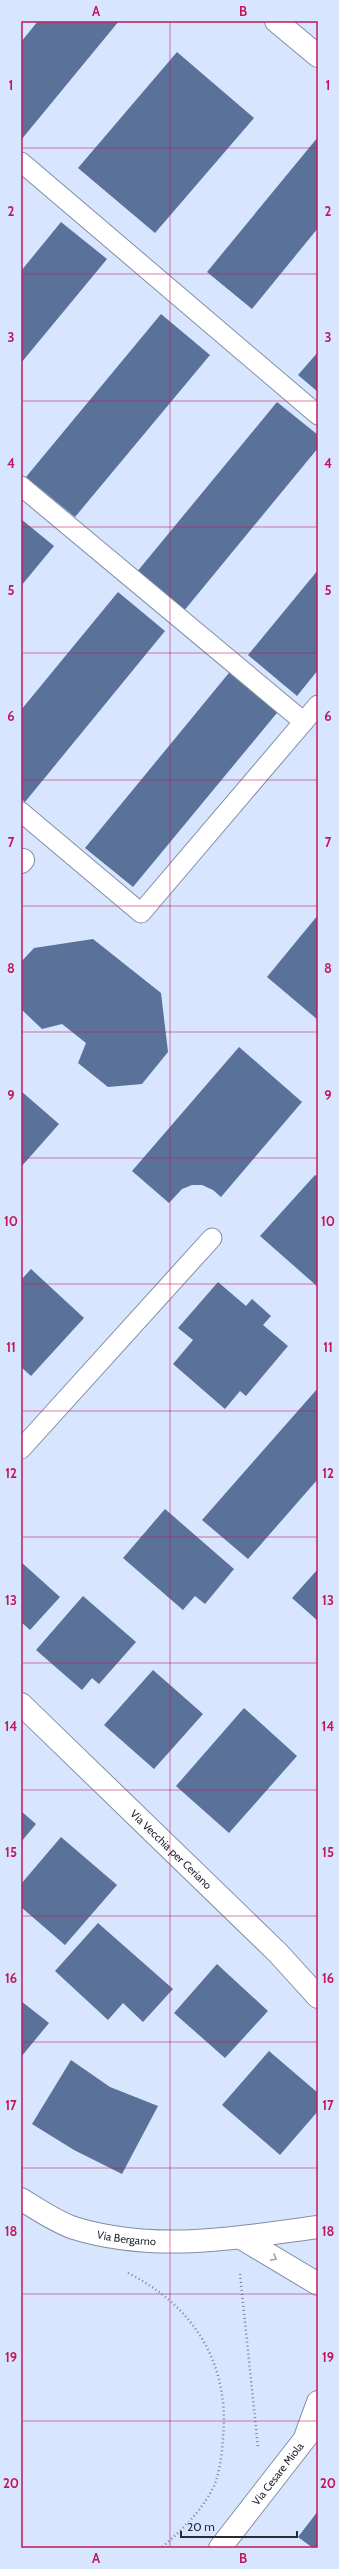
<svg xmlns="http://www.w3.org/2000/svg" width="339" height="2569" font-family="Cabin,sans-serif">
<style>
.building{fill:#5a719a}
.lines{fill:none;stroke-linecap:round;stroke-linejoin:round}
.service-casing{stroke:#818ea5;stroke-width:21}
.minor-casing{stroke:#818ea5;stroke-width:24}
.tertiary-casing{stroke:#818ea5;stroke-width:24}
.path{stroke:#7b8495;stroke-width:2.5;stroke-dasharray:1 3;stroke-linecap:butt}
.service{stroke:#fff;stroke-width:19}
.minor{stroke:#fff;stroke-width:22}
.tertiary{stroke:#fff;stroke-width:22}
.oneway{stroke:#9da0a4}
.grid{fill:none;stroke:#c2185b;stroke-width:1;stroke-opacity:0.55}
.labels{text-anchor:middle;stroke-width:4;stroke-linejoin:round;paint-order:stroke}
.street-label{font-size:11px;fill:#262b34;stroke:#d7e5fe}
.neatline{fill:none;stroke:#c2185b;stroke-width:1.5}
.grid-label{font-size:13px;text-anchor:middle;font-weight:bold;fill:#c2185b}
</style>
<rect width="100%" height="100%" fill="#d7e5fe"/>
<path class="building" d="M38 21H119L21 140V42Z
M177 52 254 118 155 233 78 168Z
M318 137V228L252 309 207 272Z
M61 222 107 259 21 363V271Z
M161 314 210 355 75 517 26 477Z
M318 352V392L298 375Z
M277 402 318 435V448L183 612 136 573Z
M21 519 54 546 21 586Z
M318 570V670L297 696 248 655Z
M118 592 165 631 25 802 21 799V710Z
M233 668 281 708 133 887 85 848Z
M318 915V1020L267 977Z
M93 939 161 993 168 1052 142 1084 108 1087 78 1063 86 1043 62 1024 42 1029 21 1009V962L34 948Z
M239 1047 302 1102 221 1197 213 1190 202 1185H192L182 1189 169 1203 132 1171Z
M21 1091 59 1124 21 1167Z
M315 1175 318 1177V1287L260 1236Z
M31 1269 84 1318 31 1376 21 1367V1280Z
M218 1282 246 1306 252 1299 271 1316 263 1325 288 1346 246 1396 240 1391 225 1409 173 1364 193 1340 178 1328Z
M318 1388V1479L248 1559 202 1520Z
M165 1509 234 1569 205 1604 195 1596 183 1610 123 1558Z
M21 1562 60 1597 30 1630 21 1622Z
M318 1569V1621L292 1598Z
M83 1596 136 1642 99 1684 92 1678 82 1690 36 1650Z
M153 1670 203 1714 154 1769 104 1725Z
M244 1708 297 1756 229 1833 176 1786Z
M21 1811 36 1824 21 1842Z
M61 1837 117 1885 65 1945 21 1907V1884Z
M98 1923 173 1989 143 2022 123 2003 108 2020 55 1971Z
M217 1964 268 2011 225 2058 174 2013Z
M21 2001 49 2023 21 2057Z
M269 2051 318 2093V2111L280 2155 222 2105Z
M71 2060 110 2087 158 2106 122 2174 74 2150 32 2124Z
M318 2511V2548H313L298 2537Z"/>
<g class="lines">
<g class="service-casing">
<path id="service" d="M21 162 318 415
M21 486 304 722
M21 812 141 913 318 705
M21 1449 212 1238"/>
</g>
<g class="minor-casing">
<g id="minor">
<path d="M276 21 318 56"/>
<path d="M21 862 23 860"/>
<path id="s1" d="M21 1704 278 1953 318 1997"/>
</g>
</g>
<g class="tertiary-casing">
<g id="tertiary">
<path id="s2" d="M21 2199C37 2209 56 2222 74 2228 155 2253 236 2238 318 2227"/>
<path d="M241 2238 318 2284"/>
<path d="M306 2435 318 2402"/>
<path id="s3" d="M220 2548 318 2422"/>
</g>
</g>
<path class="path" d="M128 2273C194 2306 230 2364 223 2438 222 2453 220 2472 214 2486 202 2511 182 2530 161 2548
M240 2274 258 2447"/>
<use href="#service" class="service"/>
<use href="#minor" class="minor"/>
<use href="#tertiary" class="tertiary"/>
</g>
<defs><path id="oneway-chevron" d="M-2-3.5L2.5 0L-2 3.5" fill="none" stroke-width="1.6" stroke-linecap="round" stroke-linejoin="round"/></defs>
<use class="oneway" href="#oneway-chevron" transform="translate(274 2258) rotate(31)"/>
<path class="grid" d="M170 21V2548M21 148H318M21 274H318M21 401H318M21 527H318M21 653H318M21 780H318M21 906H318M21 1032H318M21 1158H318M21 1284H318M21 1411H318M21 1537H318M21 1663H318M21 1790H318M21 1916H318M21 2042H318M21 2168H318M21 2294H318M21 2421H318"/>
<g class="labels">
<g class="street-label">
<text dy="4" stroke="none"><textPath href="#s1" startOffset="209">Via Vecchia per Ceriano</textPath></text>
<text dy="4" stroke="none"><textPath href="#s2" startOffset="114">Via Bergamo</textPath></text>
<text dy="4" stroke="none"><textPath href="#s3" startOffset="94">Via Cesare Miola</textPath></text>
</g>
</g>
<rect width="339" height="2569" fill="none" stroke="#d7e5fe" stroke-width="44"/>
<path d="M181 2531v6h116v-6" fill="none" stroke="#262b34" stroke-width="2"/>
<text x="187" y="2531" font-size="12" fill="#262b34" stroke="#d7e5fe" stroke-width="3" paint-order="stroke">20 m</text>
<rect x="22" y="22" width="295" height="2525" class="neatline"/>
<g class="grid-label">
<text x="96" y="16">A</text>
<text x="243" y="16">B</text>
<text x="11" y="90">1</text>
<text x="328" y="90">1</text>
<text x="11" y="216">2</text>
<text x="328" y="216">2</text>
<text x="11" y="342">3</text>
<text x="328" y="342">3</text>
<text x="11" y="468">4</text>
<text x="328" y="468">4</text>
<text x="11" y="595">5</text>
<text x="328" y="595">5</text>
<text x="11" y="721">6</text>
<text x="328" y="721">6</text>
<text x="11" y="847">7</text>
<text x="328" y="847">7</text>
<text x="11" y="973">8</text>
<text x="328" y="973">8</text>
<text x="11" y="1100">9</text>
<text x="328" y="1100">9</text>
<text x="11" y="1226">10</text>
<text x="328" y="1226">10</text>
<text x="11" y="1352">11</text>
<text x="328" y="1352">11</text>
<text x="11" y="1478">12</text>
<text x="328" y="1478">12</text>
<text x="11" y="1605">13</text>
<text x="328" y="1605">13</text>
<text x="11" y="1731">14</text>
<text x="328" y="1731">14</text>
<text x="11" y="1857">15</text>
<text x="328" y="1857">15</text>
<text x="11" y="1983">16</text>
<text x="328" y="1983">16</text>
<text x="11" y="2110">17</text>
<text x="328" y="2110">17</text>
<text x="11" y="2236">18</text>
<text x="328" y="2236">18</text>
<text x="11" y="2362">19</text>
<text x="328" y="2362">19</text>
<text x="11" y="2488">20</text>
<text x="328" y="2488">20</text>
<text x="96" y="2563">A</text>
<text x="243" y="2563">B</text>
</g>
</svg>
